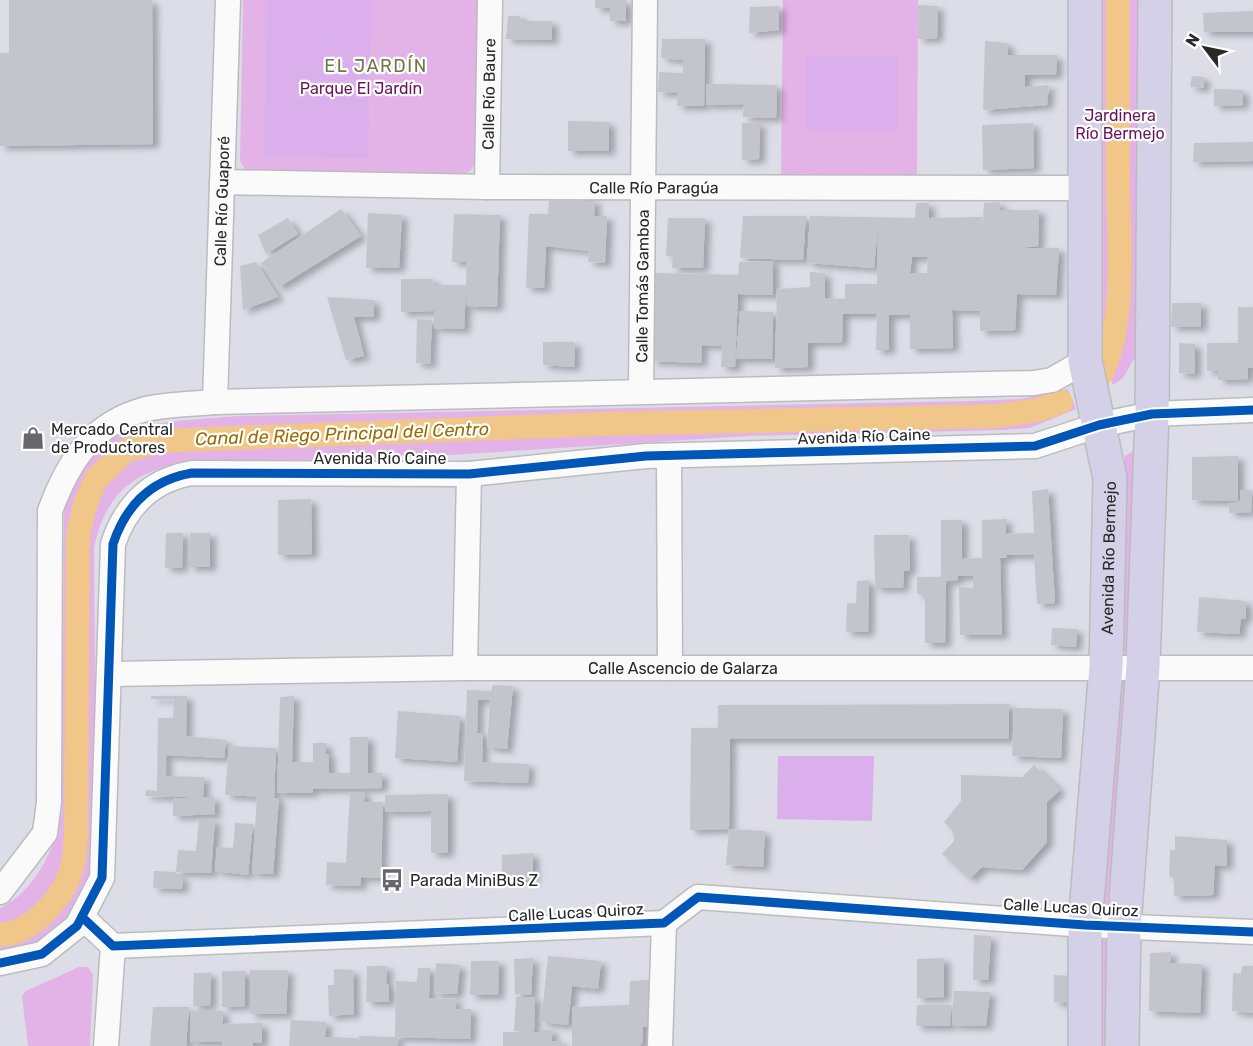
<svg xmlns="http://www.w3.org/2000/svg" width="1253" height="1046" font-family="Rubik,sans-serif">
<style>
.green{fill:#e3b2e7}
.pitch{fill:#daafec}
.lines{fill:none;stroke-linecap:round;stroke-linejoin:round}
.canal{stroke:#f0c788;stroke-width:24}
.building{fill:#c4c4cc;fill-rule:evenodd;filter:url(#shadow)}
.street-casing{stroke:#bbbcbc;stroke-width:27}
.primary-casing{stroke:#bbbcbf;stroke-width:36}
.street{stroke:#fafafb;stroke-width:24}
.primary{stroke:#d3d0e7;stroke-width:33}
.cycleway-casing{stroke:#fff;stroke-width:13}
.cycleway{stroke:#0057b8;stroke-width:9}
.labels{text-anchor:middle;stroke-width:4.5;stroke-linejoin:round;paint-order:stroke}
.park-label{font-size:16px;fill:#69135d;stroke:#fff}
.street-label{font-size:16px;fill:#282828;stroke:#fff}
.poi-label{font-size:16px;fill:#282828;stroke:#fff;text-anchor:start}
.neighbourhood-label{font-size:18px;letter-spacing:1.5px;fill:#6d7742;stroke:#fff}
.water-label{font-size:18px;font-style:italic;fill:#9a6b03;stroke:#fff}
</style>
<defs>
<filter id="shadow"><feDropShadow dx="6" dy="4" stdDeviation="3" flood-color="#0004"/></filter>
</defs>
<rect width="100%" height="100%" fill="#dcdde7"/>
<path class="green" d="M243 0H481L477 159 471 170 462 176 247 173 240 161Z
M783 0H918L917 177 781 179Z
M1098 0H1143L1135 357 1123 378 1113 385 1098 346Z
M1068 389 1076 409 1030 428 1002 430 748 436 450 455 179 464C129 473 104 499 94 548L96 830 87 887 69 916 44 938 26 949 0 950V908C35 892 56 847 62 811L64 512C89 415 155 424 238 416L972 401 1021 399Z
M1135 450 1132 652H1121L1125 456Z
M1118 680 1126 681 1107 906 1098 905Z
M1099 940H1110V1046H1099Z
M79 967H88L93 975 90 1046H28L22 996 26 991Z"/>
<path class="pitch" d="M267 0H372L368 158 264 156Z
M806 56H898V131H806Z
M778 756H874L872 821 777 819Z"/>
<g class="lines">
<path class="canal" d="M1099 377C1127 330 1119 238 1118 183 1118 122 1118 61 1118 0
M0 935C34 933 66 895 73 863 75 854 75 844 76 835L78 536 84 508 96 479 125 451 159 441 601 424 998 416 1038 410 1061 402"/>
</g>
<path class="building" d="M9 0H152L153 144 0 146V53H9Z
M595 0H626V21H610V8H595Z
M918 5 938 6 937 38 918 39Z
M779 6V30L749 33 750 7Z
M1253 11V32H1204L1203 13Z
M508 16H520L521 21H552V40L506 39Z
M662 39H705L704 106H677L678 93 658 92 659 72 683 73V60L661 58Z
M985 41 1008 43V55H1057L1056 75H1025V87L1049 85 1047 105 983 110Z
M1192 76 1204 77V88L1190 87Z
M706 84 777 85 776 118 743 117 744 104 706 105Z
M1214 89 1243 90V105L1214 106Z
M568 121 609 122V151H568Z
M742 123H760L759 159 742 160Z
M1033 123 1034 168 983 170 982 125Z
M1253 142V161L1193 162 1194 143Z
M595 200 594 216H607L605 263 588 262 589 251 546 246 544 288H526L529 214H548L549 201Z
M1000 202V210H1039L1038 246 1020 248H1059L1056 295 1017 294 1015 330 980 331V311L952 310 953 348 910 349V315H889V350H876L877 314H843L842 342 808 343V367L775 368 777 289 810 287V272L825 273V298L845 299V284H877L878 225 874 268 807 263 810 216 915 218 916 203H929V218L982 217V231L984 203ZM912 257H928L927 273H910Z
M341 209 361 236 279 287 261 263Z
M368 213 402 215 399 268H366Z
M454 214 500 215 497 307 467 306 466 287 464 329 434 328V311L401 312V279H433L434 297V285H466L467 262H452Z
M743 216H806L803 260 740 258Z
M288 218 298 234 266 254 258 235Z
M668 218H705L703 268H672L673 256H666Z
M773 261V295L738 294 735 367H721L722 346 702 345 701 363 651 361 654 273 738 275 739 262Z
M256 262 278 297 243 310 240 266Z
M327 297 374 300V317H354L364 356 346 360Z
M1172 303H1201V327H1171Z
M1238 307H1253V368H1248V379L1218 380V370L1207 371V343H1238Z
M740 311 773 312 772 359H736Z
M417 319 432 320 430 364 416 363Z
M543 342H575L574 367 543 365Z
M1179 343 1195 344V374L1179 373Z
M1238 456V501L1192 500V457Z
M1048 489 1055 603 1037 604 1034 555H1007V558H1000L1002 635H960L959 587 973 588V576H958V580L946 581 945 643H925V594H917V577H941V520H962V559L982 558V520L1006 519V534L1034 533 1032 491Z
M1240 490H1252L1251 512 1229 513V504L1240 501Z
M311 499 312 554 278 555V500Z
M166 533H183L182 568H165Z
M190 533H210V567H189Z
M874 535H909L910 571H904L903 588H875Z
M869 580 868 632H846L847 603H856L857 581Z
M1199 597 1246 601V619H1241L1239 634 1197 632Z
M1052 628 1077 629 1076 647 1051 645Z
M493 685 513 686 507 749 487 747 490 700H478L477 733H483L482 762 529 764 528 783 464 781 467 690 491 691Z
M151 696H187L186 736 226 740 224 758 166 755V776L204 777 203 797H214L215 814 173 816V799L197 797 145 796 146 790 157 791 158 718H173L174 699H151Z
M294 696 292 762H313V743H326V754H329V773H350V737H368V773H382V788L313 789 312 793H277L280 697Z
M1009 704V739H730L729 829 765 831 763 867 726 865 729 829 690 830 691 728H718V705Z
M1014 708 1063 709 1061 758 1012 756Z
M398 711 460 716 457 762 395 758Z
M229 746 276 748 274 798H279L273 874 252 873 257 797H263L225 795Z
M1034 765 1060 790 1047 802V842L1022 870 982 867 970 879 942 854 954 841 953 831 944 822 961 801V775L1022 777Z
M350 792H365L364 802H383L381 878 361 877 360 886 326 885 327 862 346 863Z
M448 794V853H431V811L385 812V795Z
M199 819 215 820 211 873 176 872 178 850 196 851Z
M235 823 253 824 248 875 215 871 217 847 233 848Z
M1175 836 1227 840V866L1215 865 1213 895 1174 896V879L1169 876 1170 850H1175Z
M533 853V879L502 880V855Z
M154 871 176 872V877H183L182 889 153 888Z
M974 935 991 936 988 980H973Z
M1171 952 1170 963 1202 964 1200 1013 1149 1011 1150 953Z
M548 956 601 961 598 989 572 986 568 1025 541 1022Z
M533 958 531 995 515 994 514 959Z
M944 958V997L917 998V959Z
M471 961H499L498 995H470Z
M436 963 460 965 457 994 434 993Z
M367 966H387L386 984H389V1002H366Z
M1242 966H1253V1013L1232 1011 1233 973 1241 974Z
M418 968H430L429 998 456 999 455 1009H471L470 1039 398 1037 397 1046H359V1036L395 1037 396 981 417 982Z
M334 969 353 970 354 1014 329 1016 328 985H334Z
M250 970H288L286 1014H250Z
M222 971H245V1006L222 1007Z
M194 973H211L210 1006H193Z
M1054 975 1069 976 1070 1003 1054 1002Z
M650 980V1027H643L642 1044 639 1046H572V1007L629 1005 630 981Z
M954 991 990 992 986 1026 952 1025Z
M516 997H535L534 1032H540V1029L553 1030 551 1041H561L563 1046H503V1032H529L514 1031Z
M917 1005H951L950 1026H916Z
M153 1007H189L186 1046H150Z
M191 1011H223V1024L262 1023V1043H253V1046H222V1042H190Z
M291 1020 326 1022 325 1037 358 1038 359 1046H289Z"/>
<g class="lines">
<g class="street-casing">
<g id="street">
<path id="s1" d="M222 182 487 187 1086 188"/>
<path id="s2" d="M487 187 490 0"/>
<path id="s3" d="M641 392 645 0"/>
<path id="s4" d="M215 402 228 0"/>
<path d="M669 456 670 668"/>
<path d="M465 668 469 474"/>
<path id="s5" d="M111 674 465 668H1253"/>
<path d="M0 892 45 833 49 802 50 511C68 462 92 423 146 409 168 404 193 404 215 402L1034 383 1052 380 1085 361"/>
<path d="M82 917 113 946 664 923 698 897 1085 925 1253 932"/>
<path d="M0 963 42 954 77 926 102 878 113 544C126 505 151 480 192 473L469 474 646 456 1035 446 1099 425 1152 414 1253 410"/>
<path d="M106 1046 113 946"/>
<path d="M660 1046 664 923"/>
</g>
</g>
<g class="primary-casing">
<g id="primary">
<path id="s6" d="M1085 1046V925L1106 667 1110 478 1085 361V0"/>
<path d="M1122 1046 1124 926 1143 666 1152 414 1155 0"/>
</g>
</g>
<use href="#street" class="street"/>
<use href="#primary" class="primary"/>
<g class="cycleway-casing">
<path id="cycleway" d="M82 917 113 946 664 923 698 897 1085 925 1253 932
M0 963 42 954 77 926 102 878 113 544C126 505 151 480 192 473L469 474 646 456 1035 446 1099 425 1152 414 1253 410"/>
</g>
<use href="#cycleway" class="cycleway"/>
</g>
<defs>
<g id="shop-bare" transform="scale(1.8)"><path d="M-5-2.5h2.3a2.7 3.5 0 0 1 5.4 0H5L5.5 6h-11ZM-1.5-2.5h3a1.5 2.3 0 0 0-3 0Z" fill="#67676b" stroke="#fff" stroke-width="2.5" paint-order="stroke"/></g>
<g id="bus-bare" transform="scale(1.8)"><path d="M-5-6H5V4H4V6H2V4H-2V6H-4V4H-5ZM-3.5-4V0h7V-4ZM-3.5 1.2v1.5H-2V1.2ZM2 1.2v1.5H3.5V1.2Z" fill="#67676b" stroke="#fff" stroke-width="2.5" paint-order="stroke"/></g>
</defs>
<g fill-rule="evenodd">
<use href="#shop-bare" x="33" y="438"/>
<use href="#bus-bare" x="392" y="880"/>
</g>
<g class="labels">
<g class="park-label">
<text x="361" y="94">Parque El Jardín</text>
<text x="1120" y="121">Jardinera<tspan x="1120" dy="18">Río Bermejo</tspan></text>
</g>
<g class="street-label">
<text dy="6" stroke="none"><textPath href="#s2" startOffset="93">Calle Río Baure</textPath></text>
<text dy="6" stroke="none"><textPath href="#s1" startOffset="432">Calle Río Paragúa</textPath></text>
<text dy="6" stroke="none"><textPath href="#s4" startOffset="201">Calle Río Guaporé</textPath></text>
<text dy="6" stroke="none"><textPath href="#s3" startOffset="106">Calle Tomás Gamboa</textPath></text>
<text transform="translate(864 436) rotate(-2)" y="6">Avenida Río Caine</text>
<text x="380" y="464">Avenida Río Caine</text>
<text dy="6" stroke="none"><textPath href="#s6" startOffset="489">Avenida Río Bermejo</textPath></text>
<text dy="6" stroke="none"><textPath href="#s5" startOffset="572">Calle Ascencio de Galarza</textPath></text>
<text transform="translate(1071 907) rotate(3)" y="6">Calle Lucas Quiroz</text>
<text transform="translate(576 912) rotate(-3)" y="6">Calle Lucas Quiroz</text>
</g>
<g class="poi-label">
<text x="51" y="435">Mercado Central<tspan x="51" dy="18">de Productores</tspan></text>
<text x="410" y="886">Parada MiniBus Z</text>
</g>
<g class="neighbourhood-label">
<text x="376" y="72">EL JARDÍN</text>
</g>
<g class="water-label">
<text transform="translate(342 434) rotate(-2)" y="6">Canal de Riego Principal del Centro</text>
</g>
</g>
<g transform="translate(1205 48) rotate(302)" stroke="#ffffff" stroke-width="4.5" paint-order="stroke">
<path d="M0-4.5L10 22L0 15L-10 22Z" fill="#282828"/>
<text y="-9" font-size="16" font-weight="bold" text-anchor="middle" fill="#282828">N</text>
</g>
</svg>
